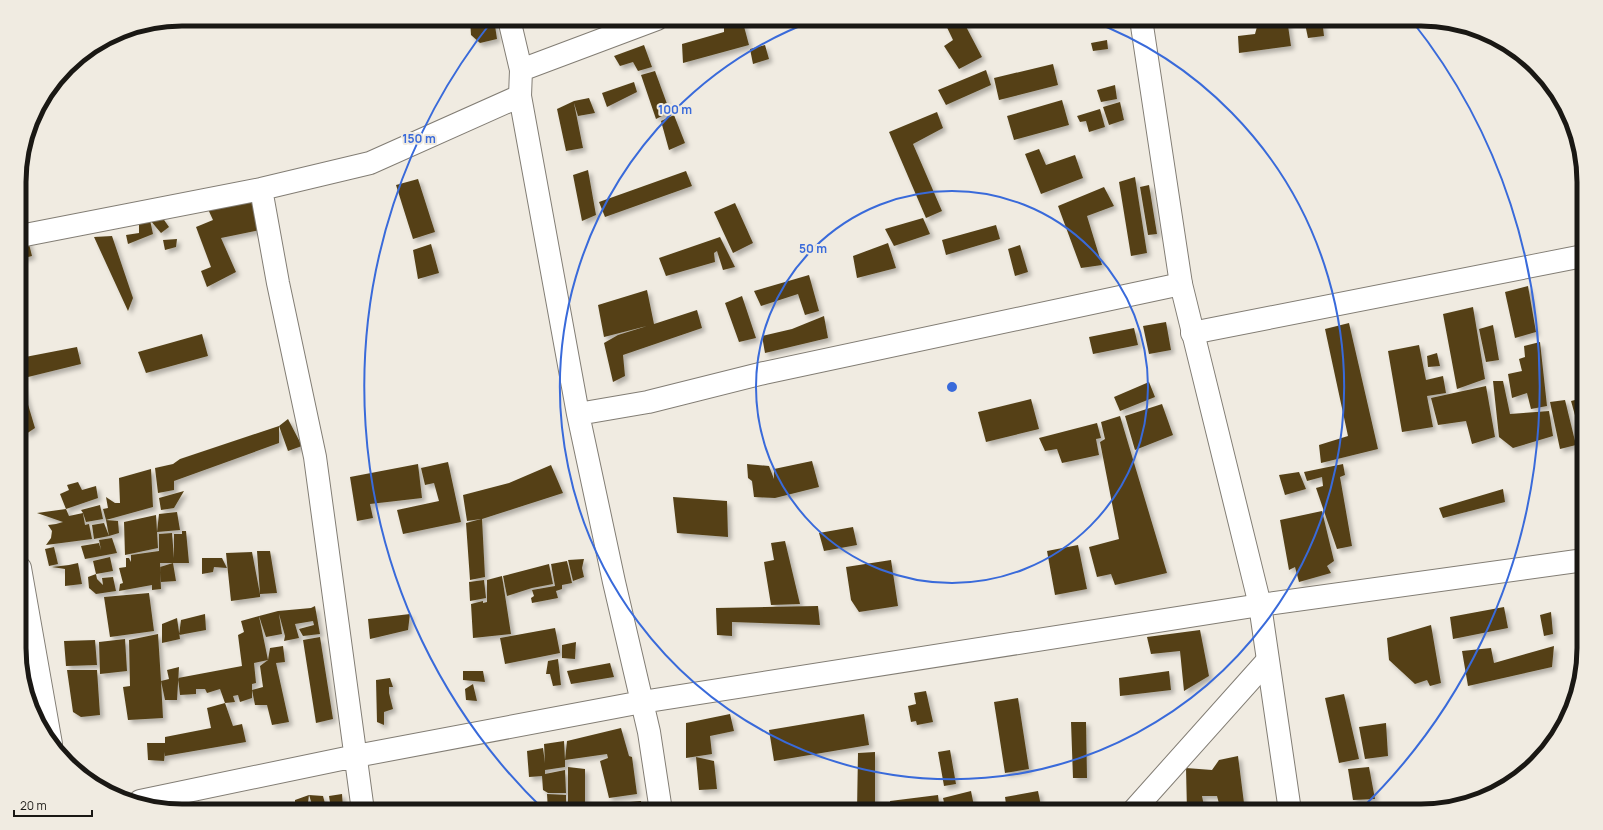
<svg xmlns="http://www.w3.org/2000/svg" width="1603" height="830" font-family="Manrope,sans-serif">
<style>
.building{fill:#544118;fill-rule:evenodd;filter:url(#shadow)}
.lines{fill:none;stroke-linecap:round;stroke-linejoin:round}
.street-casing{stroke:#827d74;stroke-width:24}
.secondary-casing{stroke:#827d74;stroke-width:24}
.street{stroke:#fff;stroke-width:22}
.secondary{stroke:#fff;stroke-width:22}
.ring{fill:none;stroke:#396ada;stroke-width:2}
.rim{fill:none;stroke:#1a1814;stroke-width:5}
.centre{fill:#396ada;stroke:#f0ebe1;stroke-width:2}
.ring-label{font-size:12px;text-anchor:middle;font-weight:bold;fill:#396ada;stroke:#f0ebe1;stroke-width:4;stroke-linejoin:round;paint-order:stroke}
</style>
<defs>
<filter id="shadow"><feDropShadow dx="3.5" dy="3.5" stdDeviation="2" flood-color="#0004"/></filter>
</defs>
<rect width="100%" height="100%" fill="#f0ebe1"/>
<path class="building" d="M470 19H494L497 39 480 43 471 35Z
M724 19H742L749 45 683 63 682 44 724 32Z
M943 19H962L982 57 959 69 944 46 953 40Z
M1281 19H1287L1291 46 1239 53 1238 36 1255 34 1258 23Z
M1304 19H1322L1324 36 1308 38Z
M1107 40 1108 49 1093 51 1091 43Z
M644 45 652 67 638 71 633 62 620 66 614 56Z
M765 45 769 59 753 64 750 49Z
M1053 64 1058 85 999 100 994 78Z
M986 70 991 85 946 105 938 90Z
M655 71 670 112 656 119 641 75Z
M634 82 637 92 607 107 602 93Z
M1115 85 1117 99 1101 102 1097 90Z
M589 98 595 113 578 116 574 103 583 148 566 151 557 109 574 101Z
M1062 100 1069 125 1014 140 1007 116Z
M1120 102 1124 120 1109 125 1103 107Z
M1100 109 1105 127 1089 132 1086 121 1080 122 1077 116Z
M937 112 943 128 913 144 942 211 926 218 889 132Z
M674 115 685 143 669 150 661 121Z
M1039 149 1046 165 1075 155 1083 178 1041 194 1025 154Z
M588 170 596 215 582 221 573 175Z
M686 171 692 186 605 217 599 202Z
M1135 177 1147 253 1131 256 1119 182Z
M418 179 435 232 413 239 396 185Z
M1149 185 1157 234 1148 235 1140 187Z
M1104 187 1114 206 1087 216 1102 265 1081 268 1058 206Z
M252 200 260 230 221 238 236 272 207 287 201 271 211 267 196 227 213 220 207 207Z
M735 203 753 243 733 253 714 212Z
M162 217 169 227 161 233 150 220 153 234 128 244 126 235 139 233V222Z
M923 218 930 234 894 246 885 229Z
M996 225 1000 239 946 255 942 240Z
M112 236 133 298 128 311 94 237Z
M720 237 735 267 723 270 717 251 714 253 715 262 666 276 659 258Z
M177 239 176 247 165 250 163 240Z
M28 240 32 256 20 259V241Z
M888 243 896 268 857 278 853 256Z
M431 244 439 273 418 279 413 250Z
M1020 245 1028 272 1015 276 1008 249Z
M809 275 819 311 805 315 798 294 761 306 754 291Z
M1528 286 1536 332 1515 338 1505 292Z
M647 290 654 324 697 310 702 328 623 355 625 376 613 382 604 343 618 335 647 326 604 337 598 305Z
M742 296 756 338 739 342 725 303Z
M1473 307 1485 379 1457 389 1443 314Z
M824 316 828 338 765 353 762 336 792 329Z
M1166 322 1171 350 1149 354 1143 326Z
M1349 323 1378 449 1321 463 1319 445 1348 436 1325 329Z
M1493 325 1499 360 1486 362 1479 329Z
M1134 328 1138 345 1093 354 1089 337Z
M202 334 208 356 146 373 138 352Z
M1540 342 1547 406 1531 409 1527 393 1512 398 1508 374 1522 371 1519 359 1525 357 1524 346Z
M1419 345 1426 380 1443 376 1446 393 1427 396 1433 427 1402 432 1388 351Z
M77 347 81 364 28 377 20 361V358Z
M1437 353 1440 366 1428 367 1427 356Z
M20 381H21L35 428 26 434 20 414Z
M1493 381H1503L1510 414 1549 411 1553 436 1513 448 1499 437Z
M1149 382 1155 397 1120 411 1114 397Z
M1486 386 1495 437 1472 444 1466 421 1438 425 1431 398Z
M1583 398V424L1578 426 1571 401Z
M1031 399 1039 429 986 442 978 412Z
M1565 400 1576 445 1560 449 1550 402Z
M1162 404 1173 435 1135 450 1125 416Z
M1120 416 1167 573 1115 585 1111 574 1097 577 1089 547 1119 539 1100 442 1105 439 1101 422Z
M288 419 302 446 288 451 279 426Z
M1097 423 1101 438 1096 439 1099 455 1062 463 1057 449 1045 451 1039 438Z
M279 426V443L174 481V490L158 493 155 468 173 464 180 459Z
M812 461 819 487 775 498 754 497 752 481 748 478 747 464 769 466 774 479V469Z
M448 462 461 522 403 534 397 510 439 501 434 483 425 485 421 468Z
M418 464 422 498 370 504 373 518 357 521 350 477Z
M1343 464 1345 475 1340 477 1352 546 1337 549 1316 488 1323 486 1322 477 1307 481 1304 472Z
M551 465 563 493 482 519 485 577 470 580 466 523 481 519 467 521 463 495 509 483Z
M151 469 153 507 106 520 118 521 119 533 109 536 94 539 92 525 104 523 109 536 106 520 103 509 108 508 106 497 115 503H120L119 478Z
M1299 472 1306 489 1285 495 1279 475Z
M78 482 82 490 96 486 98 498 66 509 69 516 83 513 81 510 100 505 103 519 86 522 83 513 85 525 89 524 92 539 46 545 51 538 52 531 48 525 56 524 63 522 37 513 66 509 60 494 69 490 67 485Z
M1503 489 1505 502 1443 518 1439 508Z
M184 491 174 508 161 510 159 498Z
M673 497 727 501 728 537 677 533Z
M1322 511 1334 561 1327 566 1331 573 1299 582 1295 567 1289 570 1280 520Z
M177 512 180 530 157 532 158 548 125 555 124 522 156 515 157 532 159 514Z
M853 527 857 545 824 551 819 533Z
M182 531H186L189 563H173L176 581 161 582 160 567 173 563H160L161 589 152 590V585L119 591 120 584 123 583 119 568 126 567V558H129L131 562V555L159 551V534L172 533 174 558V534H182Z
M112 538 117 553 85 559 81 546 99 543 101 550 99 540Z
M785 541 800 604 771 605 764 562 774 560 771 543Z
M1078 545 1087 589 1055 595 1047 551Z
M54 547 58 564 49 566 45 549Z
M257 551H270L277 593 260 594V597L231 601 226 553 252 552 260 594Z
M110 557 113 571 96 574 93 561Z
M202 558H222L227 568 214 567 213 572 202 574Z
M584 559 582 568 584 577 573 581 568 560Z
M891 560 898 606 859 612 851 600 846 567Z
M567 561 572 583 562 585V589L556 591 558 598 532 603 531 598 534 596 532 590 555 586 551 564Z
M78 563 82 584 65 586V569L52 567 69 565Z
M549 564 553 584 532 588 507 596 503 576Z
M96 574 97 579 103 585 102 578 113 577 116 591 96 594 89 588 88 577Z
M502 576 511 634 473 638 471 604 483 601V603L487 602V580Z
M484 580 486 598 470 601 469 582Z
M149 593 154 631 110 637 104 597Z
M315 606 320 634 303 636 299 629 314 625 313 621 295 624 299 638 284 641 285 636 279 614 282 634 266 637 259 616 268 660 270 648 283 646 285 662 276 663 289 722 272 725 267 705H255L252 690V698L240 702 238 695 233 696 235 702 225 703 220 689 207 693 205 689H196V694L180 695 178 678 242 666 238 635 244 632 241 621 259 616 278 611 311 608ZM268 660 260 666 263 687 252 690V684L256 683 254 663Z
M818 606 820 625 732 622V636L717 635 716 608Z
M1504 607 1508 628 1453 639 1450 617Z
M1551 612 1553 634 1544 636 1540 615Z
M205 614 206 630 179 635 181 620Z
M410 614 408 630 370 639 368 619Z
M177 618 180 639 162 643V624Z
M1431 625 1441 683 1430 686 1427 680 1415 684 1389 660 1387 638Z
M555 628 560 653 505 664 500 638Z
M1200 630 1209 676 1184 691 1180 651 1151 654 1147 637Z
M158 634 161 681 169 679 167 670 179 667 177 700H165L161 681 163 718 128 720 123 687 130 686 129 640Z
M320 637 333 719 316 723 303 640Z
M125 639 127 671 100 674 99 642Z
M95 640 97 665 66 666 64 641Z
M576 642 575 659 562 658V645Z
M1554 646 1552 667 1468 686 1462 651 1491 648 1494 663Z
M558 659 561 685 553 686 550 674H546L548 661Z
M610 663 614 677 571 684 567 671Z
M67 670H97L100 715 81 717 73 712Z
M463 671H483L485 682 463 680Z
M1169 671 1171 690 1120 696 1119 678Z
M390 678 393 687H389V693L393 709 384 712V725L377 722 376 680Z
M473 684 477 701 466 700 465 689Z
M926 691 933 722 917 725 916 721 911 722 908 706 916 704 914 693Z
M1344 694 1359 759 1339 763 1325 698Z
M1018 698 1029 769 1005 773 994 702Z
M225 703 233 726 242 724 246 742 165 756V752L164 761 148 760 147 743H165V737L211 728 207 708Z
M730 714 734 731 710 736 712 754 686 758V723Z
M864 714 869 745 774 761 769 730Z
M1071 722H1086L1087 778H1073Z
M1386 723 1388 756 1365 759 1359 727Z
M621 728 629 756 632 757 637 794 609 798 600 761 608 758 607 754 565 760V767L545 770V774L565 770 566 793H548L543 790 542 776 529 777 527 751 543 748 545 763 544 744 564 741 565 760 567 741Z
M950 750 956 784 944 786 938 752Z
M875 752V811H857L858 753Z
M1238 756 1245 811H1221L1217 796H1202L1205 811H1187L1186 768 1212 770 1219 760Z
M696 757 714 761 717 789 699 790Z
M568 767 585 769V811H568Z
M1369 767 1375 799 1353 800 1348 769Z
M971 791 974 806 946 811 943 798Z
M1038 791 1042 811H1007L1005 797Z
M342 794 343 808 331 809 329 796Z
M547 794 566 795V810L548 811Z
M309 795 323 796 327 811H314Z
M309 795 307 811H295V800Z
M938 795 940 811H891L890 801Z
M1466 796 1467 804 1432 811H1395Z
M1486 796 1473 802 1470 803 1469 799Z
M641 801 642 811H620L619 803Z
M714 802 716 811H696L695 804Z
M232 804 233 811H220Z
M249 805 250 811H238V807Z
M990 807 991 811H976V810Z"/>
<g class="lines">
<g class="street-casing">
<path id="street" d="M509 19 521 70 520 96 578 414 614 582 649 732 661 811
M521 70 657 19
M261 189 278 283 315 457 363 811
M20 236 261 189 370 163 520 96
M1192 333 1583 256
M578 414 648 402 764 373 1181 284
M20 568 51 744
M140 801 356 756 642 702 1260 605 1584 560
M1133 811 1267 661"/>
</g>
<g class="secondary-casing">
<path id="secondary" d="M1141 19 1181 284 1260 605 1290 811"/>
</g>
<use href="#street" class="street"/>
<use href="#secondary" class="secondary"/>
</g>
<g class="ring">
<circle cx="952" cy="387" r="196"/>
<path d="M1089 20A392 392 0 1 1 815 20"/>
<path d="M544 810A588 588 0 0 1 492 21M1412 21A588 588 0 0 1 1360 810"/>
</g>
<path d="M0 0H1603V830H0ZM182 26H1421A156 156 0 0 1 1577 182V648A156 156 0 0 1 1421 804H182A156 156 0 0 1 26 648V182A156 156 0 0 1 182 26Z" fill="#f0ebe1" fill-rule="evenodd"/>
<path class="rim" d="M182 26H1421A156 156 0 0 1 1577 182V648A156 156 0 0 1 1421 804H182A156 156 0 0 1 26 648V182A156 156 0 0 1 182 26Z"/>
<circle cx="952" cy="387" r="6" class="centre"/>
<g class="ring-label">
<text x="675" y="114">100 m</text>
<text x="419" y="143">150 m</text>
<text x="813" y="253">50 m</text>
</g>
<path d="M14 810v6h78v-6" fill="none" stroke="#1a1814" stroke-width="2"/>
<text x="20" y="810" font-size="12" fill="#1a1814" stroke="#f0ebe1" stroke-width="3" paint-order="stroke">20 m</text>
</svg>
